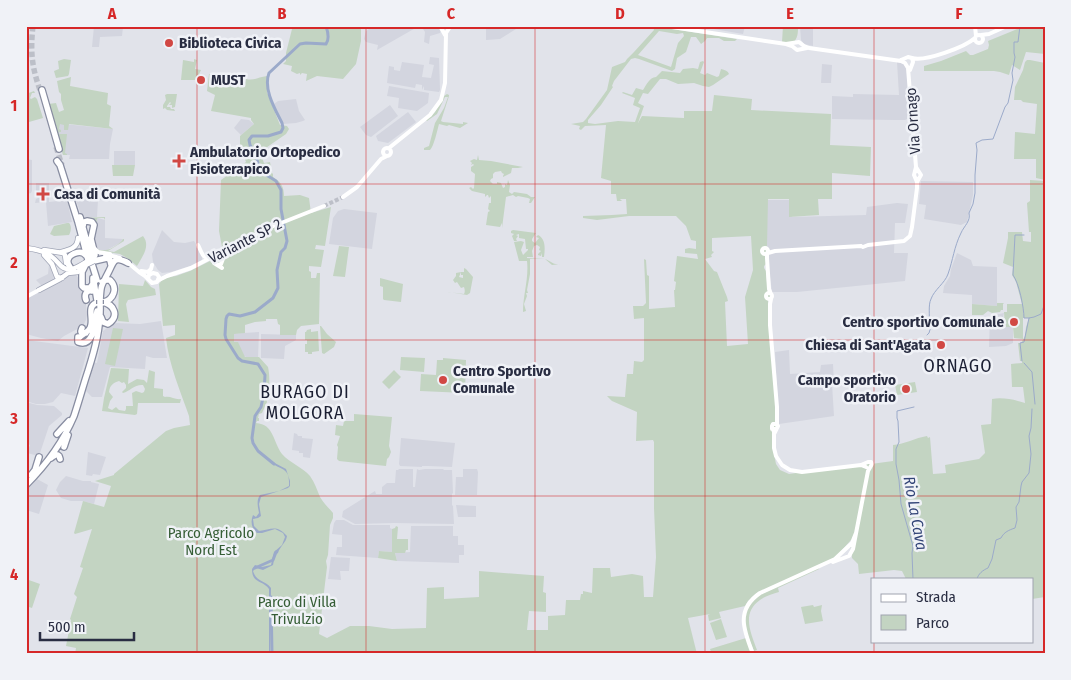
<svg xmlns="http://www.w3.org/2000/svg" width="1071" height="680" font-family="'Fira Sans Condensed',sans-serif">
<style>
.built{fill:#d3d5df}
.green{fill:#c3d4c2;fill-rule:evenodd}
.water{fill:#9baaca}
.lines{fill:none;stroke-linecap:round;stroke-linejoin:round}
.stream{stroke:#9baaca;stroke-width:1}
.river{stroke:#9baaca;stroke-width:3}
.secondary-tunnel{stroke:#bcbfc8;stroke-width:4;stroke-dasharray:4 2;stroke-linecap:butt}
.motorway-tunnel{stroke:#bcbfc8;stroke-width:5.5;stroke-dasharray:5.5 3;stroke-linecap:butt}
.primary-casing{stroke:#a0a5b6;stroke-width:6}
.motorway-casing{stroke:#888da1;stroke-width:8}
.secondary{stroke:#fff;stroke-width:4}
.primary{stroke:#fff;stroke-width:4.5}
.motorway{stroke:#fff;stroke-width:5.5}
.primary-bridge-casing{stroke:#a0a5b6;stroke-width:6;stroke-linecap:butt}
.motorway-bridge-casing{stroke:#888da1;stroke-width:8;stroke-linecap:butt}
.secondary-bridge{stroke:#fff;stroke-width:4}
.primary-bridge{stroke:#fff;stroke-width:4.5}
.motorway-bridge{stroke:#fff;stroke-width:5.5}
.grid{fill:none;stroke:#d62828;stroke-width:1;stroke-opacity:0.55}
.poi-dot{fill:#d14844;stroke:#f0f2f7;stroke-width:2}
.labels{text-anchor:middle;stroke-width:5;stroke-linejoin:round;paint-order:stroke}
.poi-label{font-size:15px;font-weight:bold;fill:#292d42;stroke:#f0f2f7;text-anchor:start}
.street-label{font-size:15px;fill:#292d42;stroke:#f0f2f7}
.park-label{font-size:15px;fill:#365e36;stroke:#f0f2f7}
.water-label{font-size:16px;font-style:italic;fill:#324477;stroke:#f0f2f7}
.quarter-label{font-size:18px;letter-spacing:1px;fill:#1b1f33;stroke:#f0f2f7}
.neatline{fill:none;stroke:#d62828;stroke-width:2}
.grid-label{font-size:16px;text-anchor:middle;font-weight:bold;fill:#d62828}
</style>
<rect width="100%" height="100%" fill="#e1e3ea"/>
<path class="built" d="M94 26 123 27 122 36 100 37 99 47H92Z
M368 26H419L377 50 378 45 366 42 364 39 366 31 369 29Z
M432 26H438L441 30 440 33 430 36 429 44 424 42 425 32 423 29Z
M486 26H517L516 29 500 39 486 40Z
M696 26H745L743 34Z
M800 26H813V46L804 44 801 40Z
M430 57 439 58 440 90 439 92 424 90V86L422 90V85L416 84 415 88 387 83 389 66 394 67V70L400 71 402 62 424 65 422 77 431 78 434 65 429 64Z
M897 62 903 63 907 68 909 118 905 120H894L832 119V96L853 97V94L899 95Z
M822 64 832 65 831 83H821Z
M389 86 429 93 428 103 417 111 398 108 399 98 387 96Z
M296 99 299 111 305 120 303 121 296 123 283 124 274 104 278 101Z
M390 105 398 116 371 137 366 135 360 127Z
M408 112 416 122 388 143 378 141 376 136Z
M241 119 249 120 254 124 241 135 234 128Z
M54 123 113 129 110 144 109 159H69L70 155H63Z
M114 151H135V165H114Z
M26 159 32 160V191L31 193 27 194H26Z
M921 181 973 182V195L967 222 961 225 924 219 926 205 919 204Z
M36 183H49V202L67 200 72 222 48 226 46 202 35 203 36 199 40 197 36 190Z
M73 191H107L106 200H98L97 217H83L81 215Z
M765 200H792V217L866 215 867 207 897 203 908 204 905 223H895L894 253H908L905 281 797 292H772L766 247Z
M344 209 377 213 372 249 329 244 333 218 338 211Z
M98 218 105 220V238L123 239 120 243 105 251H99L95 247 93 234 96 232 97 219Z
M162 230 174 242 185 243 194 241 196 244V248H198L202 257V260L190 266 171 272 162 273 158 270 153 262 152 254Z
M957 253 971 260 973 266 997 267V306L972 304V295L943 293 944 286 950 276 951 269Z
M49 264 51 265 54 277 53 280 42 286 36 280 48 274Z
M71 274 76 275 79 279 80 286 86 305 87 315 86 320 83 326 64 336 58 341 41 338 26 334V299Z
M1004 313 1003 317 1013 327V343L1006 346 989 347 990 316Z
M161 321 167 358H153L146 356 145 369 110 367 102 397H92L85 390 92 362 97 363 103 331 114 323 140 324Z
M259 332 258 358H248L242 355 227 334Z
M261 334 296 335V340L285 346 284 359 261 358Z
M26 340 88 348 75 396 61 393 53 402 45 404H36L26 401Z
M789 350 790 374 820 372 821 365 833 364 834 385 832 384 834 416 779 424 775 352Z
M26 402 37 405 54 406 62 413V415L49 426 39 456 27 453 30 445 26 443Z
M294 433 297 434 298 436H302V438L313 439 310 458 303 457V453H299V451L292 450Z
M401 438 455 443 452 467 428 466H422V467L400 466 399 464Z
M88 452 106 457 100 475 93 474 92 476 86 475Z
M399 469H413V487H415L417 469 419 470 425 469H443L444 470H452L453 493 452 494V505L453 506 454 524 394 523 355 524 342 517 343 511 375 491 376 494H382V487L387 483H395L396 470H398Z
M463 469H477L478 472 477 495H455L456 477H463Z
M66 476 83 481H91V482L99 484 94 504 82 501H71L61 498 56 490 60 482Z
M37 479 48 485 39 514 26 510V491Z
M456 505 476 506V517H458Z
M336 520H344L353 525H390V528L392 529V552L379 551 378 558 336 555 337 547H342V535L332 534 334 523Z
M411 526H453V536H458V545H464V555H459V563L397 561 395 553 410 552Z
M331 557 350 558 349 571H340L341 580 328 579Z"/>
<path class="green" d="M309 26H361V41L356 64 343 79 317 76 306 81 307 74 302 73 300 75V73L297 74 291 71 292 66 283 64 286 61V53L292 29 294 28H308Z
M653 26 737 39 735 41H724L719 38H707L705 41 701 44 696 37H691L686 52 677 58 675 69 672 71 639 59 635 58 631 59 614 81 612 86 613 87 601 105 588 120V123L595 124 618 121 635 122 640 108 633 105 635 98 622 93 623 92 632 95 636 88 643 90C647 84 649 78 656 77L662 71 680 73 683 69 693 68 698 69 700 62 703 61 704 62 700 73 705 75 707 73 717 77 719 76 721 69C725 70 728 71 729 74L713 85 709 87 703 86 694 83 678 84 666 79H660L648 94 643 93 638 103 644 106 638 123 642 116 684 118V111H712L714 95 752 99 751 110 831 114 830 145 871 147 870 176 832 173V199H818L819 215 789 217V199H768L767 246 765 249 767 252 766 264 764 266V268L766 271 768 294 770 295 771 296 768 299 777 417 774 454 776 464 780 470 789 474 868 463 871 464 893 461V445C905 444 915 438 927 436L928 438 930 437 933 474 946 473 945 465 979 459 985 453 981 425 991 424 992 399C1003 397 1016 400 1025 403L1023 387H1012L1011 364 1022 363V361H1020L1018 343H1021L1025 336 1026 327 1029 318H1023V339L1014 338 1013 327H1005L1004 312H1007V304H1022L1016 282 1012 275 1013 267 1003 263 1008 238V232H1022L1023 241 1031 242V232H1029L1027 203 1030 201V180L1045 181V597L1032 599V579H906L902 571 894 570 859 574 858 564 852 558V548L850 547 854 540H851L834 559 757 593 748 601 745 606 719 612 721 618 709 621 708 615 710 614 688 618 697 654H75L76 648 66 646 71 620 70 619 77 597 74 594 83 568 80 567 92 529 75 534 74 533 83 501 104 507 111 486 95 481 114 475V474L166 431 174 428 190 425 189 416C180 390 169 365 166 338L175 335V325L163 326 159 284 162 280 168 277 176 276 190 271 222 255V247L219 231 221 180 246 162 240 146V136L254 124 251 120V118L211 111 215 95 207 91 209 74H221L240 83H245L246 79C255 81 258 77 267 76V92L280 125 287 126 289 129 286 134 260 152 264 163 270 162 272 173 273 174V177C281 182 284 187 284 196L300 195 309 198 311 213 331 207 325 246 316 245 315 249 324 250 321 267 309 266V271L311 272V278H316L317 273H320L319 324 301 326 297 330 296 335H280V325L278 324 277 319H266V321L255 322 245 325V333L234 334V342H238L245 357H259L268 367C270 376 270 389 266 398L267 402 262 413 259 414 258 418H259V421H257L256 423C274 424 273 442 282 454 290 463 302 467 310 476 315 483 317 490 320 497 324 504 328 507 333 513V518L330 525 328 555 326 561 327 567 319 634 327 638 350 626H369L392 629 426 628 427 588 444 587V599L479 597V571L544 576 543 592 546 593V612L529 611 527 630H548V616L565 615 566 600H580L581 594H583V591L592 593 593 568H610L611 577 632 574 643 576 644 597H653L656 557 654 508V442L653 440 636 441 637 412 612 401 607 396 625 397 627 374H633L634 361 642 362 644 360V318L634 319 633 306H643L646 303 644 259 646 260 647 275 649 276V309L675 307 674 290H675L676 282 674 281 677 256 698 259 697 254 685 253V249L689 248 696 249V241L691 240 686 226 676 216H629L597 220 583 218V216L612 215 627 214 626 199H620L622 201H617L616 194H611V181L601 178 606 125 585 126 581 130 579 129 580 126 571 124 583 122 586 119 607 90 612 67 625 62 627 59 634 52 654 30ZM659 31 677 34 683 33 684 36 678 43 671 67 638 55ZM751 236 753 270 745 297 748 344 727 346 725 302 728 301 727 297 717 272 714 271 705 259 712 257 711 255 714 252 712 251V238Z
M783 26H798C798 33 798 38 793 43L782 42Z
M1025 26H1045V54L1026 52 1020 70 1012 65 1009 75 1000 72 994 71H924V66L941 61 966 51 970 55H973L988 49 989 45 988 41Z
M64 59 71 60 69 74 68 76 56 78 54 71 59 69 58 61Z
M194 59 197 60 195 69 201 70 196 80H181L183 60 194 62Z
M1027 60H1030L1045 63V180L1036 178V159H1014L1015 132 1035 134 1037 104 1023 102 1021 100H1014L1015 87 1023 70 1025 62Z
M71 77 70 86 108 93 107 104 111 106 109 126 113 129 69 124 68 130H64V125L60 124 59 129 61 130V132H59V134H67L65 153 67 154V155H63L48 104 56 103 59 112 64 110 61 100V94L59 92 57 81Z
M34 91 35 93H32L30 98 31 99 35 97 37 99 43 118 29 122 28 118 26 117V115L28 114 26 113V94Z
M167 94H177L175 107 172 108V105H169L171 103 170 102 167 106V107H170L171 109H174L175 111 167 110 165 108 163 109V105L166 100 165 95Z
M447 94 449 95V96L441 121 443 122 463 124V122L468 123 460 128 449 125 447 126 439 124C437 131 434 146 430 150H424V148L429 146 435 123 444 108 448 97H445L437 114 427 121 426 120 435 112 444 96Z
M478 155 479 160 491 161 523 167 518 168H512L511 173 503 177V176L504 174 502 173 501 171 495 172 493 174V178L491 179 490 181 493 184H497V182L501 183 503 188 505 187V184L507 185 508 180 510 185 509 192 512 194 514 192 527 194 531 197H535L531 203H529L530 199 528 198 518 196 516 197 513 195 506 197 502 228V223L500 227 486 225 488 212 490 211 488 209 489 203H491V196L489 198 488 195H487L485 197V194L472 191 469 188 471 187 473 189 474 188 475 174 471 171V167L474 165 473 164 471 165 472 163 470 161 474 159 477 160Z
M112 165H135L133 176H113Z
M105 217V220L104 218H98L97 219 96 233 93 234C92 247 96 253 110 249 115 246 120 244 123 239H124V241L108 251 114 252 143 236C151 246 142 257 137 266 132 262 126 257 120 254 111 252 103 254 95 249 94 245 92 241 92 237 92 231 99 222 90 219 88 218 85 218 82 218Z
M67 223H69C72 226 71 232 69 235L54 236 50 234 54 226Z
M513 230 536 233 532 239V241L535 243 539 238 536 237 538 235C546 239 545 249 544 257H542V253L541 256 538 255V254L541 251 539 250 540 247 537 245 534 246 532 251 533 257H527V258L545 259C553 262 552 265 561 264L552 265 545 259H530V274L527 290 528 293H526L527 296 524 304 526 311 523 312C523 295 529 278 527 261H519L514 242 521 241 524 242 521 250 523 255 528 250V249H526L525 239 519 238V234L516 235 518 236 516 239 517 241H514L512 236 514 234 511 233V231Z
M339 246 349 247 345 277 333 276Z
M464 268 466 269 473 277 470 293 467 295 449 292H448L464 294C465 292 465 290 464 287L461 288 457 282 455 283 453 280 456 276V273L461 272 459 277 463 278V275H461V272H464Z
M380 278 403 284 401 302 384 300 383 299V287L380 286Z
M145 280 151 287 155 289 156 295 128 300 126 304 129 322 118 321 119 284 143 286Z
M997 303H1004L1003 304V310H1001L1000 312 992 313 988 311 983 315H972V304L997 306Z
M320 326H321L327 334 336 342 334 347 324 354 322 353Z
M113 328 123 329 115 366 105 364Z
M311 329V332L318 331 319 351 312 352V354H308V352H305V344H307V340H305V332H306L307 330Z
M401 357 425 358 424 372 400 370Z
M443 358 466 360 465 393 420 391 421 374 436 375 437 360H443Z
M111 368 129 369 128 384 137 379 144 380 147 383 149 370 155 372 154 388 163 389V396L165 397C171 396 175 400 181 399L180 403H138L137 414 135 415 102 411 104 398ZM119 381 122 383 124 382 126 385V388L122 392 123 393C130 391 135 384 143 385L145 389 144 392 142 393 136 391 132 393 133 406H126V409L125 411 119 410 116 407 112 410 108 408 110 401 113 397 109 392C110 385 113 383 119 381Z
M394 370 401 377 389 389 382 382Z
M915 382 917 392 897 395 895 385Z
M354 414 392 417 389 446 391 452 389 457 387 459 386 466 339 461 337 459 338 447 337 445 340 436 335 435 336 425 343 426 344 421H354Z
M396 526 398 527 397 539H408V550H406L405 553H395L397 561 378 558 379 551 392 552V529L395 528Z
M818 567 819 569 817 570 778 588 779 592C773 594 765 596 760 600 741 613 751 633 757 650L754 651 744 626 746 610 755 597Z
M26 579 40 584 32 608 26 606Z
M813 605 814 607 822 605 821 611 823 621 805 624 801 607Z
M721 619 727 637 716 640 710 623Z
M746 638 751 653 750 654H712L710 649Z"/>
<path class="water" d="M271 461 286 469 290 481V486L288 488 261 497 259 504 261 516 258 518 253 519 254 526 259 531C271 530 276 524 287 536 286 543 280 546 278 553L275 555 273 565 263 570 256 568 253 571C257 583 265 580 271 588L270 654H269V589C263 580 252 584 252 569L255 565 262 567 271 565 274 552 282 545 285 537 283 533 275 529 262 533H257C252 529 250 522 253 515L256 517 259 513C258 507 256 501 260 495L279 491 289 486C290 467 282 471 270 462Z"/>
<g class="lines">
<path class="stream" d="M1024 235H1015L1013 275C1019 283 1024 308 1024 318H1029
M927 335 929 333 932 323 929 322C930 315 928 305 931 299 934 290 945 283 948 274 953 260 954 247 961 233 964 226 971 221 969 213L973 204 975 193V175L977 150 976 143 982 140 993 139 1005 107 1008 103 1013 80 1012 73 1015 57 1014 53V42H1018L1020 26
M1022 361 1020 343 1024 342 1029 318 1034 317 1041 314 1045 303
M1024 363 1032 372 1035 404
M913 579 912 553 913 546 901 504 899 480 896 464V449L899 442 898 421 897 418V411L914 407
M977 579C978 574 983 570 988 568L992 559 996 540 1001 538C1004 532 1009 530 1015 528L1017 520 1016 507 1019 502 1021 486 1022 482 1029 473 1031 454 1029 436 1031 428 1032 409"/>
<path class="river" d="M274 464 258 451 253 443 252 438 255 416 261 407 264 393 265 375 258 364 242 361 238 358 226 339 225 335 226 319 227 316 229 314 240 316 255 312 273 298 278 288 277 270 281 252 285 248 287 241 281 209V190L276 181 260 171 256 156 250 145 249 140 252 136H268L281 132 283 128 282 123C275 109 263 89 269 73L300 44 306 43 326 44C330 39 328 32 326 26
M255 568 273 560 276 552
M271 597 272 654"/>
<path class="secondary-tunnel" d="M324 206 343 197"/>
<path class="motorway-tunnel" d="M33 26C30 53 32 68 41 93
M56 147 62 165"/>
<g class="primary-casing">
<path id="primary" d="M26 248C35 249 45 251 52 257 55 259 58 263 61 266 69 273 78 267 86 262
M44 250 63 253 65 255 66 263
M61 252C69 250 78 248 78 238
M44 255 52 264 57 277 62 278
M39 290 60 279 68 273 78 272 83 267"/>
</g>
<g class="motorway-casing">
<path id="motorway" d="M42 90 59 149
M57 161 60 165 78 222 88 260
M80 217 90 253 91 258
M83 226 84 222 87 221 92 222 94 225 91 239 95 255 89 261
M94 261 107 258 110 260 111 265
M86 264 82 272V286L84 288H90L93 284V278
M92 264 97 280
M70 267C62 257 77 250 83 253 85 254 85 255 87 256
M94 282 97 300
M102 282 106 280H110C118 288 114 299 104 302
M86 300C84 295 86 290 92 291
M100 300C101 284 101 287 108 273 114 262 113 255 128 263
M101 317 103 322 108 324C120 316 114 304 102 302
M82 328 81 331V332L86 333
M78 337V342C94 348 95 322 97 311
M78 339C82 333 90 333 91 325 93 317 87 307 96 303
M57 434 69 421
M64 447 68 435
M51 458C54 456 56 453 59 456L60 459
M31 475 35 470 39 457
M26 485C46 465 63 442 74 416 79 401 83 386 88 371 95 349 101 327 100 304"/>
</g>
<path class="secondary" d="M440 26 445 35
M665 26 786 44 792 46 797 50 807 48
M975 26 976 36
M975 39a4 4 0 1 1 8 0a4 4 0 1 1-8 0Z
M981 35 989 34 1007 26
M786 44 799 42 804 46 809 48 901 61 905 63 908 68 916 167 914 175 917 182V188L912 227 910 236 904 241 868 245 863 247 861 246
M912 58C925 62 965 47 975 38
M901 60 908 57 912 58 913 62 910 70
M383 152a4 4 0 1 1 8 0a4 4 0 1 1-8 0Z
M389 148 430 115 441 100 445 83 446 33 450 27
M916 167 921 175 917 182
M343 197 357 187 381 159 387 156
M198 245C201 250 202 259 210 258
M94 248 98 252 110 254
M762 251a3 3 0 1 1 6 0a3 3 0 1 1-6 0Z
M767 253V258L769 289 771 294
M768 253 775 251 861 246
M105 256H112L120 258
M215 257 213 260 214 263 222 268
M126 261 139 272 145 276 152 283 157 282 159 277 157 274 153 273 149 275 148 279
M218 265 221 264 224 256
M141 271 148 272 151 269 152 265
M159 280 167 276 191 268 266 229 324 206
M766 296a3 3 0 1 1 6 0a3 3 0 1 1-6 0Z
M26 297 39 290
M771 299 770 304V325L777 407V424
M773 429 774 432V448L776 456 782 465 790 470 802 472 861 465 866 467
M774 434 778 426 776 424H773L772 426V429H776
M833 562 849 556 853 549 868 471 872 464 871 462H868L861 465
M753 654C744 631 735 610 760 593L835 559 852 543 856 533"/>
<use href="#primary" class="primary"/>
<use href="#motorway" class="motorway"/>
<g class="primary-bridge-casing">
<path id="primary-bridge" d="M88 264 94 261"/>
</g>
<g class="motorway-bridge-casing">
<path id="motorway-bridge" d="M100 300V304"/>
</g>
<path class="secondary-bridge" d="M87 262 93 259"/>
<use href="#primary-bridge" class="primary-bridge"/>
<use href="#motorway-bridge" class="motorway-bridge"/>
</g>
<path class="grid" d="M197 26V654M366 26V654M535 26V654M705 26V654M874 26V579M26 184H1045M26 340H1045M26 496H1045M874 641V654"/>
<g class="poi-dot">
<circle cx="169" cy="43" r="5"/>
<circle cx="201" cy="80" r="5"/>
<path d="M176.5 153.5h5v5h5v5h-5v5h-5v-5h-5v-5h5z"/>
<path d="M40.5 186.5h5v5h5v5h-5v5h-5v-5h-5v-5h5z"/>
<circle cx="1014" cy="322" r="5"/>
<circle cx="941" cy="345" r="5"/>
<circle cx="443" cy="380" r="5"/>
<circle cx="906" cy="389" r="5"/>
</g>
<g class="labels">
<g class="poi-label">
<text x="179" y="48">Biblioteca Civica</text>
<text x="211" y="85">MUST</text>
<text x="190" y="157">Ambulatorio Ortopedico<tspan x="190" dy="17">Fisioterapico</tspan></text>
<text x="54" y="199">Casa di Comunità</text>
<text x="1004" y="327" text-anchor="end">Centro sportivo Comunale</text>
<text x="931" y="350" text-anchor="end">Chiesa di Sant'Agata</text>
<text x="453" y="376">Centro Sportivo<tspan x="453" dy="17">Comunale</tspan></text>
<text x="896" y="385" text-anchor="end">Campo sportivo<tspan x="896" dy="17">Oratorio</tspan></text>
</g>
<g class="street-label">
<text transform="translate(913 121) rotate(-94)" y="5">Via Ornago</text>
<text transform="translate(245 241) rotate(-27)" y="5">Variante SP 2</text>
</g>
<g class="park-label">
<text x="211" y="538">Parco Agricolo<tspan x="211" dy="17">Nord Est</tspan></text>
<text x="297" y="607">Parco di Villa<tspan x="297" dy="17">Trivulzio</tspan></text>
</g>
<g class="water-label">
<text transform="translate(916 513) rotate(80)" y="6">Rio La Cava</text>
</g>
<g class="quarter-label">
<text x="958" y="372">ORNAGO</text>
<text x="305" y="398">BURAGO DI<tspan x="305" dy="21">MOLGORA</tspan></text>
</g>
</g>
<rect width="1071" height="680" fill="none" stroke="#f0f2f7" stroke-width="55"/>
<rect x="871" y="578" width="162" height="65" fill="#f0f2f7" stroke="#a0a3af"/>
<rect x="881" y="594" width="25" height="8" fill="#ffffff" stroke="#a0a3af"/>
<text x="916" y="602" font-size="15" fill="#292d42">Strada</text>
<rect x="881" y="615" width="25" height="15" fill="#c3d4c2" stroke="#a0a3af"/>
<text x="916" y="628" font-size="15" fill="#292d42">Parco</text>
<path d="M40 632v8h94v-8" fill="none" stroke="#292d42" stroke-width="2.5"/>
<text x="48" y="632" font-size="15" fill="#292d42" stroke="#f0f2f7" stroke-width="4" paint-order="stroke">500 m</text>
<rect x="28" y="28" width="1016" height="624" class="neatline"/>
<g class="grid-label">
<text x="112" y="19">A</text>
<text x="282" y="19">B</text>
<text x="451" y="19">C</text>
<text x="620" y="19">D</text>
<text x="790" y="19">E</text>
<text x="959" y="19">F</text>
<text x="14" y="111">1</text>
<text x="14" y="268">2</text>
<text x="14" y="424">3</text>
<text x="14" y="580">4</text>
</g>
</svg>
